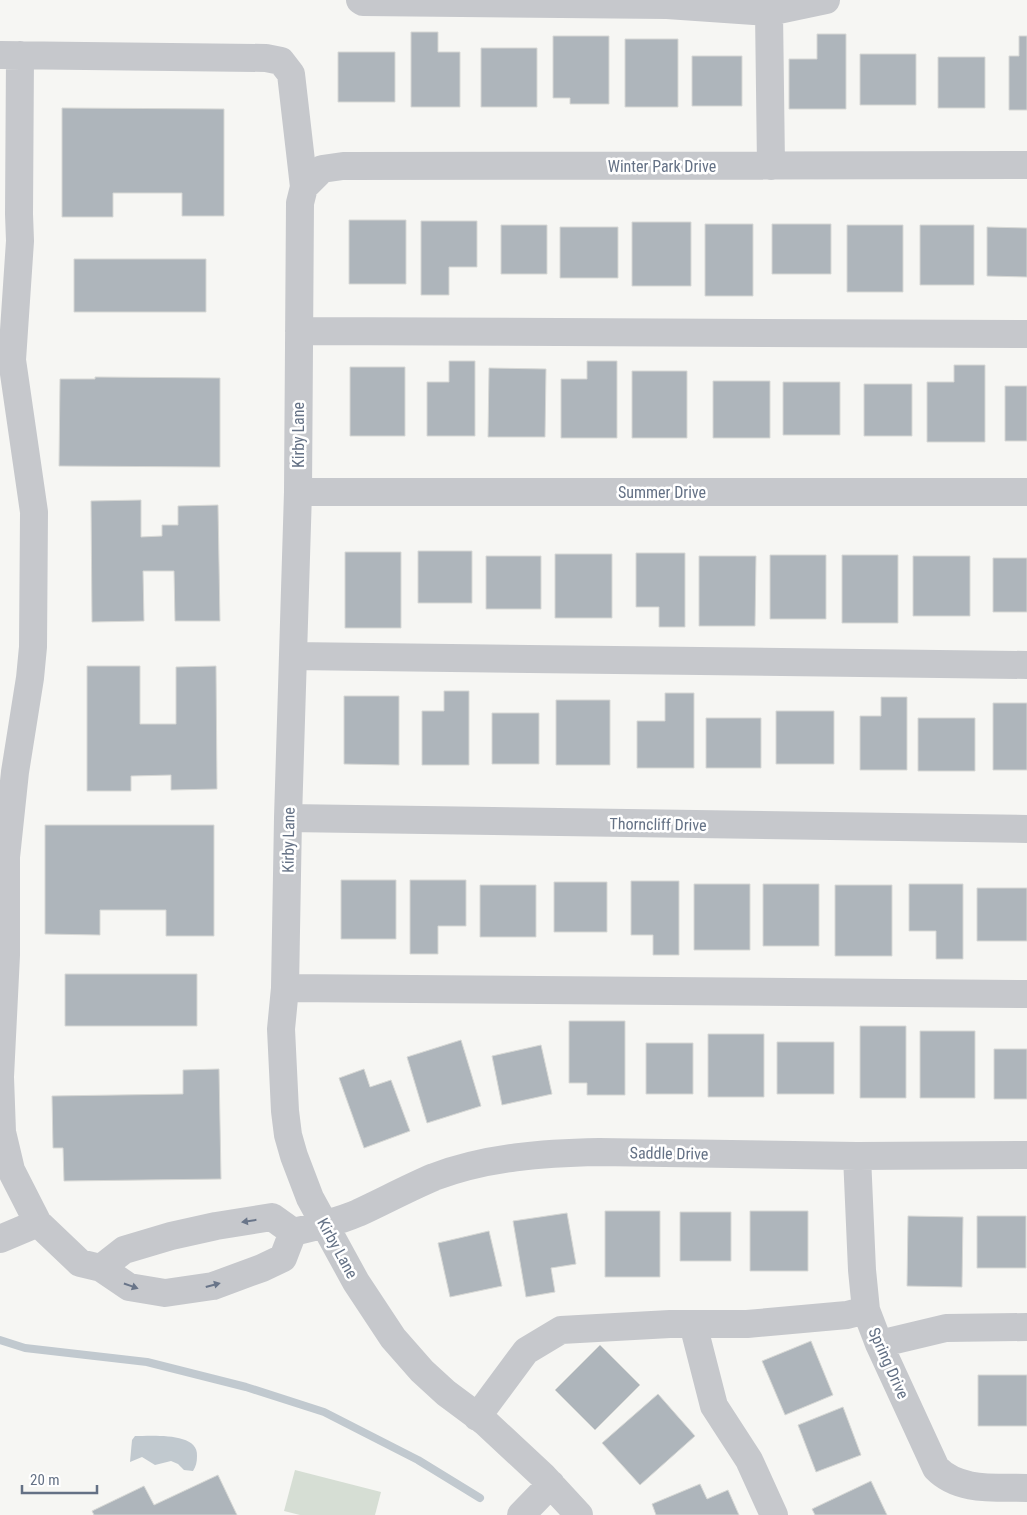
<svg xmlns="http://www.w3.org/2000/svg" width="1027" height="1515" font-family="'Roboto Condensed',sans-serif">
<style>
.green{fill:#d6ded4}
.water{fill:#c1c9cf}
.lines{fill:none;stroke-linecap:round;stroke-linejoin:round}
.stream{stroke:#c1c9cf;stroke-width:8}
.building{fill:#aeb5bb;stroke:#d7d8d5}
.minor{stroke:#c6c8cc;stroke-width:28}
.oneway{fill:#697589}
.labels{text-anchor:middle;stroke-width:5;stroke-linejoin:round;paint-order:stroke}
.street-label{font-size:16px;fill:#647185;stroke:#fff}
</style>
<rect width="100%" height="100%" fill="#f6f6f3"/>
<path class="green" d="M295 1470 381 1492 375 1515H300L284 1511Z"/>
<path class="water" d="M135 1436C152 1436 199 1432 197 1456 197 1462 196 1466 193 1471L184 1470 178 1464 171 1461 155 1465 142 1457 130 1462 132 1440Z"/>
<g class="lines">
<path class="stream" d="M0 1340 25 1348 147 1362 246 1387 324 1412 418 1460 480 1498"/>
</g>
<path class="building" d="M411 32H438V52H460V107H411Z
M817 34H846V109H789V59H817Z
M553 36H609V104H570V98H553Z
M1019 36H1027V110H1009V56H1019Z
M625 39H678V107H625Z
M481 48H537V107H481Z
M338 52H395V102H338Z
M860 54H916V105H860Z
M692 56H742V106H692Z
M938 57H985V108H938Z
M62 108 224 109V216H182V193H113V217H62Z
M349 220H406V284H349Z
M421 221H477V267H449V295H421Z
M632 222H691V286H632Z
M705 224H753V296H705Z
M772 224H831V274H772Z
M501 225H547V274H501Z
M847 225H903V292H847Z
M920 225H974V285H920Z
M560 227H618V278H560Z
M987 227 1027 228V277L987 276Z
M74 259H206V312H74Z
M449 361H475V436H427V382H449Z
M587 361H617V438H561V379H587Z
M954 365H985V442H927V382H954Z
M350 367H405V436H350Z
M489 368 546 369 545 437H488Z
M632 371H687V438H632Z
M95 377 220 378V467L59 466 60 379H95Z
M713 381H770V438H713Z
M783 382H840V435H783Z
M864 384H912V436H864Z
M1005 386H1027V441H1005Z
M141 500V537L162 536V525H178V506L218 505 220 621H175L174 571H143L144 621 92 622 91 501Z
M418 551H472V603H418Z
M345 552H401V628H345Z
M636 553H685V627H659V607H636Z
M555 554H612V618H555Z
M770 555H826V619H770Z
M842 555H898V623H842Z
M486 556H541V609H486Z
M699 556H756L755 626H699Z
M913 556H970V616H913Z
M993 558H1027V612H993Z
M87 666H140V724H176V667L216 666 217 789 171 790V775L131 776V791H87Z
M444 691H469V765H422V711H444Z
M665 693H694V768H637V721H665Z
M344 696H399V765L344 764Z
M881 697H907V770H860V716H881Z
M556 700H610V765H556Z
M993 703H1027V770H993Z
M776 711H834V764H776Z
M492 713H539V764H492Z
M706 718H761V768H706Z
M918 718H975V771H918Z
M45 825H214V936H166V910H100V935L45 934Z
M341 880H396V939H341Z
M410 880H466V926H438V954H410Z
M631 881H679V955H653V935H631Z
M554 882H607V932H554Z
M694 884H750V950H694Z
M763 884H819V946H763Z
M909 884H963V959H936V931H909Z
M480 885H536V937H480Z
M835 885H892V956H835Z
M977 888H1027V941H977Z
M65 974H197V1026H65Z
M569 1021H625V1095H587V1083H569Z
M860 1026H906V1098H860Z
M920 1031H975V1098H920Z
M708 1034H764V1097H708Z
M461 1040 481 1106 427 1123 407 1057Z
M777 1042H834V1094H777Z
M646 1043H693V1094H646Z
M541 1045 552 1094 502 1105 492 1056Z
M994 1049H1027V1099H994Z
M219 1069 221 1179 64 1181 63 1148H53L52 1096 183 1094V1070Z
M364 1069 370 1087 391 1080 410 1131 364 1148 339 1078Z
M605 1211H660V1277H605Z
M750 1211H808V1271H750Z
M680 1212H731V1261H680Z
M567 1213 576 1264 551 1268 555 1292 526 1297 513 1221Z
M908 1216 963 1217 962 1287 907 1286Z
M977 1216H1026V1268H977Z
M489 1231 502 1286 450 1297 438 1243Z
M811 1341 833 1395 785 1415 762 1361Z
M600 1345 640 1385 595 1430 555 1390Z
M978 1375H1027V1426H978Z
M658 1394 695 1436 640 1485 602 1443Z
M843 1407 861 1455 816 1472 798 1425Z
M218 1475 237 1515H94L92 1511 144 1486 154 1505Z
M871 1481 887 1515H815L812 1509Z
M700 1484 707 1499 728 1490 739 1515H656L652 1504Z"/>
<g class="lines">
<path class="minor" d="M360 0 363 2 667 5
M665 0 667 5 769 12 771 166
M769 12 826 0
M0 55 266 58 281 61 291 74 304 187 300 203 298 492 288 818 285 988 281 1029 285 1111 288 1135 294 1156 310 1198 356 1282 393 1338 422 1371 446 1393 485 1422 543 1476 579 1515
M20 55 19 214 20 241 12 360 34 512 33 647 30 678 15 772 6 857V955L0 1077 2 1132 11 1170 38 1223 80 1263 101 1268 129 1287 165 1293 213 1286 262 1268 283 1258 293 1232
M304 187 322 169 343 166 1027 165
M299 331 1027 334
M298 492H1027
M293 656 1027 665
M288 818 1027 829
M285 988 1027 994
M857 1156 862 1270 866 1310 879 1344 936 1468C959 1492 996 1487 1027 1488
M0 1239 38 1223
M101 1268 124 1250 171 1236 216 1226 272 1217 293 1232C315 1227 337 1222 358 1213 384 1201 408 1188 434 1177 487 1157 544 1153 599 1152L857 1156 1027 1155
M693 1324 714 1406 749 1460 774 1515
M879 1344 946 1328 1027 1327
M477 1417 526 1351 561 1330 670 1324H747L847 1315 866 1310
M521 1515 551 1484"/>
</g>
<defs><path id="oneway-solid" d="M-6-.8H1V-3.2L6.5 0L1 3.2V.8H-6Z" transform="scale(1.25)"/></defs>
<g class="oneway">
<use href="#oneway-solid" transform="translate(249 1221) rotate(171)"/>
<use href="#oneway-solid" transform="translate(213 1285) rotate(-15)"/>
<use href="#oneway-solid" transform="translate(131 1286) rotate(19)"/>
</g>
<g class="labels">
<g class="street-label">
<text x="662" y="172">Winter Park Drive</text>
<text transform="translate(298 435) rotate(-90)" y="6">Kirby Lane</text>
<text x="662" y="498">Summer Drive</text>
<text transform="translate(658 824) rotate(1)" y="6">Thorncliff Drive</text>
<text transform="translate(288 840) rotate(-89)" y="6">Kirby Lane</text>
<text transform="translate(669 1153) rotate(1)" y="6">Saddle Drive</text>
<text transform="translate(338 1248) rotate(61)" y="6">Kirby Lane</text>
<text transform="translate(889 1363) rotate(66)" y="6">Spring Drive</text>
</g>
</g>
<path d="M22 1485v8h75v-8" fill="none" stroke="#647185" stroke-width="2.5"/>
<text x="30" y="1485" font-size="15" fill="#647185" stroke="#ffffff" stroke-width="4" paint-order="stroke">20 m</text>
</svg>
